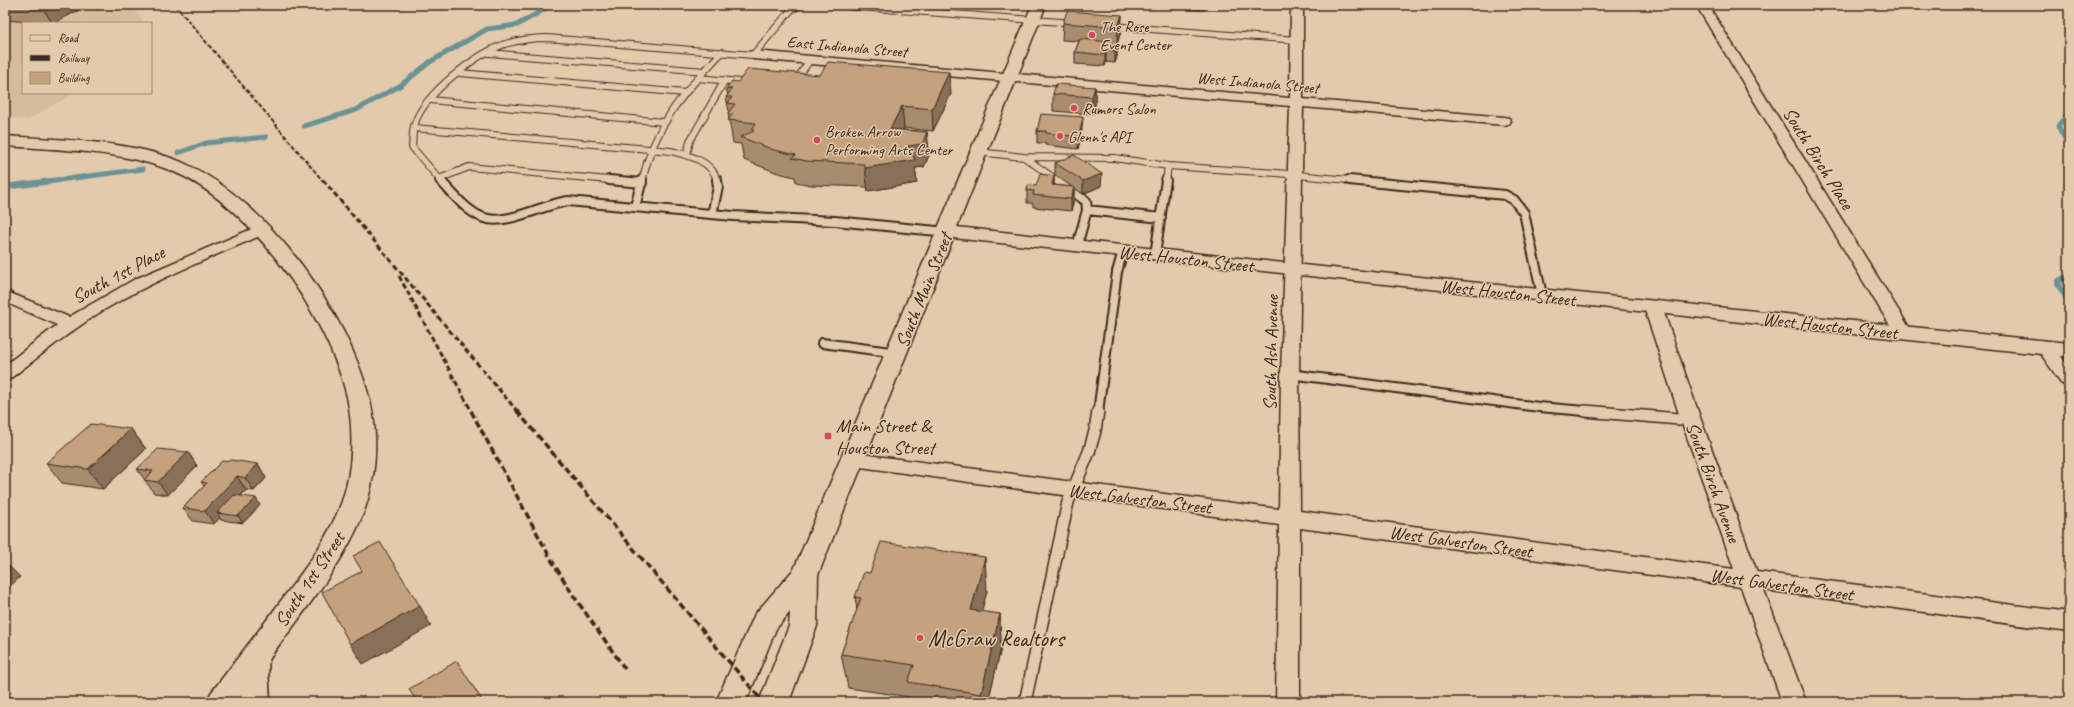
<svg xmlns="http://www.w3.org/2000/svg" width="2074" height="707" font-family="Caveat,sans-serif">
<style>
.built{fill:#d7bb9b}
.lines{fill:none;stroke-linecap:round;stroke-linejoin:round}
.stream-far1{stroke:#6a9295;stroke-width:5}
.stream{stroke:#6a9295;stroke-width:6}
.lane-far2-casing{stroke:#3b2a1e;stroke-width:8}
.lane-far1-casing{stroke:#3b2a1e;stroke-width:12}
.lane-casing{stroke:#3b2a1e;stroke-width:14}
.street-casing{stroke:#3b2a1e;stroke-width:3}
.secondary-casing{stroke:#3b2a1e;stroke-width:3}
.lane-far2{stroke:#e3caab;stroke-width:6}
.lane-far1{stroke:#e3caab;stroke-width:8}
.lane{stroke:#e3caab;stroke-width:11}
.street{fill:#e3caab;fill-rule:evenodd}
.secondary{fill:#e3caab;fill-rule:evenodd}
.rail-far2{stroke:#3b2a1e;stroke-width:2;stroke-dasharray:4.5 2;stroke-linecap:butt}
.rail-far1{stroke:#3b2a1e;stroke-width:3;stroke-dasharray:5.5 3;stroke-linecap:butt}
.rail{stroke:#3b2a1e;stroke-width:3.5;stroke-dasharray:7 3.5;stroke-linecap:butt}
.wall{fill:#a98b6d;stroke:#3b2a1e}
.shaded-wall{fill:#897159;stroke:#3b2a1e}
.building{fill:#c4a27f;stroke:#3b2a1e}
.poi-dot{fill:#d1495b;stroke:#e3caab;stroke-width:1.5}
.labels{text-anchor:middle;stroke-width:3;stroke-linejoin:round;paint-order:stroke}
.far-poi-label{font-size:16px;fill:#3b2a1e;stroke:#e3caab;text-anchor:start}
.far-street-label{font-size:16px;fill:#3b2a1e;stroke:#e3caab}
.street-label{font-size:19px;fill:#3b2a1e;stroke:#e3caab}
.poi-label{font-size:19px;fill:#3b2a1e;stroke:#e3caab;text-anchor:start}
.near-poi-label{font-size:23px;fill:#3b2a1e;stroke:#e3caab;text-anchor:start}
</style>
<rect width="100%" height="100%" fill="#e3caab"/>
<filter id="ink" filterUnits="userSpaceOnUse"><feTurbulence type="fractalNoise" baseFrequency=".025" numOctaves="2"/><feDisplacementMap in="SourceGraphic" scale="8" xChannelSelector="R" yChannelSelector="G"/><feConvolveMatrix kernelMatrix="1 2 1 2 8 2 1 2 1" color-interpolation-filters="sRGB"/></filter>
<g filter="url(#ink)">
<path class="built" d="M5 5H130L145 23H23V93H74L28 120 5 117Z"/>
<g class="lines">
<path class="stream-far1" d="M2069 112 2058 126 2069 146
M304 126 356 110 401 85 430 62 487 29 517 25 552 5
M178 153 206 143 266 137
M51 181 143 169"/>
<path class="stream" d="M5 187 59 180
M2069 276 2059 281 2058 284 2069 301"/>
<g class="lane-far2-casing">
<path id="lane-far2" d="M832 5 1074 23
M1111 26 1297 40
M489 53 705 71
M460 73 685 93
M698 78 751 83
M794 83 810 60
M430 100 664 122
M414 128 671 151C688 155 713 161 717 181
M978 152 1024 157 1058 181
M687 155 690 141 725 80
M1024 157 1114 158 1168 166
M439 179 469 167 620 181
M441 181 412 147C413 139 412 130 415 123 425 93 476 54 505 44 519 40 533 38 547 38L753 55 791 10 800 5
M642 181C656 122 682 95 722 52
M1166 181 1168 166 1277 173 1359 181"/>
</g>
<g class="lane-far1-casing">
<path id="lane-far1" d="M440 180C452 193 467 212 484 218 507 226 544 204 568 201L733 216 835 221 947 232
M609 180 642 183
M1056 180 1086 201 1087 210
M1349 180 1505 195 1514 200 1524 213 1542 295
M635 207 642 180
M712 214 718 187 717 180
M1077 246 1087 210 1161 218
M1155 255 1166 180
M822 343 898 353
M1290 374 1539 407 1596 412
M1098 412 1117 272 1123 251"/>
</g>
<g class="lane-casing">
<path id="lane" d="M1585 411 1691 420
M1025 702 1068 502 1089 452 1095 431 1098 411"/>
</g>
<g class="street-casing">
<path id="street" d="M1291 5H1303V99L1504 117 1509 118 1511 121 1509 124 1504 125 1303 107 1299 374 1300 511 1734 569 1681 420 1644 307 1647 303 1653 302 1659 303 1662 307 1701 420 1757 572 2069 612V632L1764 590 1806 702H1782L1741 587 1300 528V702H1276L1279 525 846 465 843 460 846 455 853 453 1279 509 1281 374 1290 106 753 59 747 55 749 52 753 51 1290 98Z
M1696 5H1708L1912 332 1909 336 1903 338 1897 336 1894 332Z
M261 225 267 227 269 230 267 233C211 257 154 280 102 311 70 331 41 355 11 378L5 380V365L57 325 5 302V291L69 317 135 279Z
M2045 341 2051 343 2069 367V386L2062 384 2036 347 2039 343Z"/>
</g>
<g class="secondary-casing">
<path id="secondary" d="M1032 5H1046L957 227 1293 264 2069 343V357L953 238 818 575 817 626 789 702H759L789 626 790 612 776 629 746 702H716L755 614 794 569Z
M5 136C62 140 136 140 188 165 268 203 347 311 369 397 378 429 377 467 368 499 355 544 325 583 298 620 292 629 272 652 269 661 267 670 270 691 270 702H240V700L238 702H206L211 693C236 660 262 627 286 594 308 565 330 535 342 501 353 469 354 430 347 397 329 318 249 202 172 171 119 150 60 150 5 146Z"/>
</g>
<use href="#lane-far2" class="lane-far2"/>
<use href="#lane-far1" class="lane-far1"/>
<use href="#lane" class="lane"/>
<use href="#street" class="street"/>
<use href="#secondary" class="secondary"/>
<path class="rail-far2" d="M175 5 323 181"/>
<path class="rail-far1" d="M323 180 518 412
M399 276 472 412"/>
<path class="rail" d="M471 411 552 561 573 595 625 669
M517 411 763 702"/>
</g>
<path class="wall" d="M5 5H88L54 23H43L5 20Z
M1181 5H1205L1204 10 1181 9Z
M1122 15 1121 31 1117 44 1109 43V44L1117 45V56L1115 63 1106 62 1105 66 1075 64V52L1079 41 1062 40 1063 23Z
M1095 87V105L1092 114 1053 111V94Z
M726 89 951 94 933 131 904 128 903 130 927 132 929 155 924 167 915 168 917 183 868 191 867 187 811 185 796 182 795 177 778 173 744 160 741 144 733 143 728 113 729 111 726 97 728 95Z
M1082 129 1078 149 1045 145 1046 143H1037V131Z
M1055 163 1101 186 1083 194 1074 188V199L1071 211 1033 207V203H1027V190L1054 176V185L1072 187 1055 175Z
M131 429 146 449 103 489 62 483 46 463Z
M188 452 197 466 168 495 154 493 137 469Z
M258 464 266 478 254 491 246 490 241 496 260 505 243 523 221 520 220 518 214 524 193 521 183 508 204 486 201 482Z
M987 591 981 612 1000 614 1001 648 988 702H911L910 697 848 688 841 654 857 610 855 597Z"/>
<path class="shaded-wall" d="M48 5H88L54 23H52L43 8Z
M1122 15 1121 31 1117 44 1118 27Z
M1117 45V56L1115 63V51Z
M1106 50V62L1105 66V55Z
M949 72 951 94 933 131 932 109Z
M1095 87V105L1092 114V97Z
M902 106 904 128 892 152 890 129Z
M1083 117 1082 129 1078 149 1079 137Z
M927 132 929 155 924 167 915 168 917 183 868 191 865 168 908 146Z
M1102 174 1101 186 1083 194V181Z
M1054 176V188L1051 197 1052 185Z
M1074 187V199L1071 211V199Z
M131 429 146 449 103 489 88 469Z
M188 452 197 466 168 495 158 482Z
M258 464 266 478 254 491 245 478Z
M237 476 246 490 224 514 217 513 220 518 214 524 205 511Z
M256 498 260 505 243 523 238 516Z
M985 557 987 591 973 644 971 610Z
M7 564 20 577 5 591V566Z
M420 606 431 626 363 664 350 644Z
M1000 614 1001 648 988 702H981V694Z"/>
<path class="building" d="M12 5H48L43 8Z
M1067 11 1122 15 1118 27 1063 23Z
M1080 39 1109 42 1108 44 1117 45 1115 51 1106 50 1105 55 1075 52Z
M828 62 949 72 932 109 902 106 890 129 927 132 922 144 908 146 915 160 865 168 864 164 807 161 792 158 796 155 774 150 740 137 754 131 752 129 756 123 728 120 733 114 728 113 735 104 728 103 732 97H726L732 89H726L732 81 738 82 748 69 820 75Z
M1056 84 1095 87 1092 97 1053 94Z
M1041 114 1083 117 1079 137 1046 133V131H1037Z
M1074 155 1102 174 1083 181 1055 163Z
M1040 174 1054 176 1052 185 1074 187 1071 199 1033 195 1034 191 1027 190 1028 185 1036 186Z
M91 424 131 429 88 469 46 463Z
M158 449 188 452 158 482 144 480 153 471 137 469Z
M231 460 258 464 245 478 237 476 205 511 183 508 207 483 201 482 222 461Z
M234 495 256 498 238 516 217 513Z
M380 542 420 606 350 644 322 592 362 571 353 556Z
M881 542 985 557 971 610 1000 614 981 694 908 682 914 665 841 654 861 598 855 597 864 572 870 573Z
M457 661 483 702H417L409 689Z"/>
</g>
<g class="poi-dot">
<circle cx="1092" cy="35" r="4"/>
<circle cx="1074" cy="108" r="4"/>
<circle cx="1060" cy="136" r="4"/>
<circle cx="817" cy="140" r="4"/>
<rect x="824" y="432" width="8" height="8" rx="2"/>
<circle cx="920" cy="638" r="4"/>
</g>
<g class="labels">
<g class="far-poi-label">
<text x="1100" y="32">The Rose<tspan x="1100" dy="18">Event Center</tspan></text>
<text x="1082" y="114">Rumors Salon</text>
<text x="825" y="137">Broken Arrow<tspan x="825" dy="18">Performing Arts Center</tspan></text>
<text x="1068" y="142">Glenn's API</text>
</g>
<g class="far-street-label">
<text transform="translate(847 46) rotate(5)" y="6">East Indianola Street</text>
<text transform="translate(1258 82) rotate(5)" y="6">West Indianola Street</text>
</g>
<g class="street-label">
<text transform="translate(1819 158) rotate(58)" y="7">South Birch Place</text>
<text transform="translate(1186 258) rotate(6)" y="7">West Houston Street</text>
<text transform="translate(118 274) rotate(-28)" y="7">South 1st Place</text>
<text transform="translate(923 290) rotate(-68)" y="7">South Main Street</text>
<text transform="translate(1508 292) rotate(6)" y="7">West Houston Street</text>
<text transform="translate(1830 325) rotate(6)" y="7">West Houston Street</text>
<text transform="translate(1270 353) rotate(-89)" y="7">South Ash Avenue</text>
<text transform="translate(1714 482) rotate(70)" y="7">South Birch Avenue</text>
<text transform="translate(1140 498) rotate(7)" y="7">West Galveston Street</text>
<text transform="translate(1461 541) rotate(8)" y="7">West Galveston Street</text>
<text transform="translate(309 579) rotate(-56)" y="7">South 1st Street</text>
<text transform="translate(1782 584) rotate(8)" y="7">West Galveston Street</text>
</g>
<g class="poi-label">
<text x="836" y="432">Main Street &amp;<tspan x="836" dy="22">Houston Street</tspan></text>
</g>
<g class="near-poi-label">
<text x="928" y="646">McGraw Realtors</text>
</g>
</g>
<rect width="2074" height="707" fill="none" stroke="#e3caab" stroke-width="20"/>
<rect x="10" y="10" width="2054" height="687" fill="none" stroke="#3b2a1e" stroke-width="1.5" filter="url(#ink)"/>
<rect x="22" y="22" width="130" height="72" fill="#e3caab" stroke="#a08a73"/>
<rect x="30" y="35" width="20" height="6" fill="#e3caab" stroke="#a08a73"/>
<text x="58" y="42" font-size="12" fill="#3b2a1e">Road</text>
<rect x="30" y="55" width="20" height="6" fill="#3b2a1e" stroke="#a08a73"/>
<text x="58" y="62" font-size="12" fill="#3b2a1e">Railway</text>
<rect x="30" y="72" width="20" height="12" fill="#c4a27f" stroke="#a08a73"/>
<text x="58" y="82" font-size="12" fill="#3b2a1e">Building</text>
</svg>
